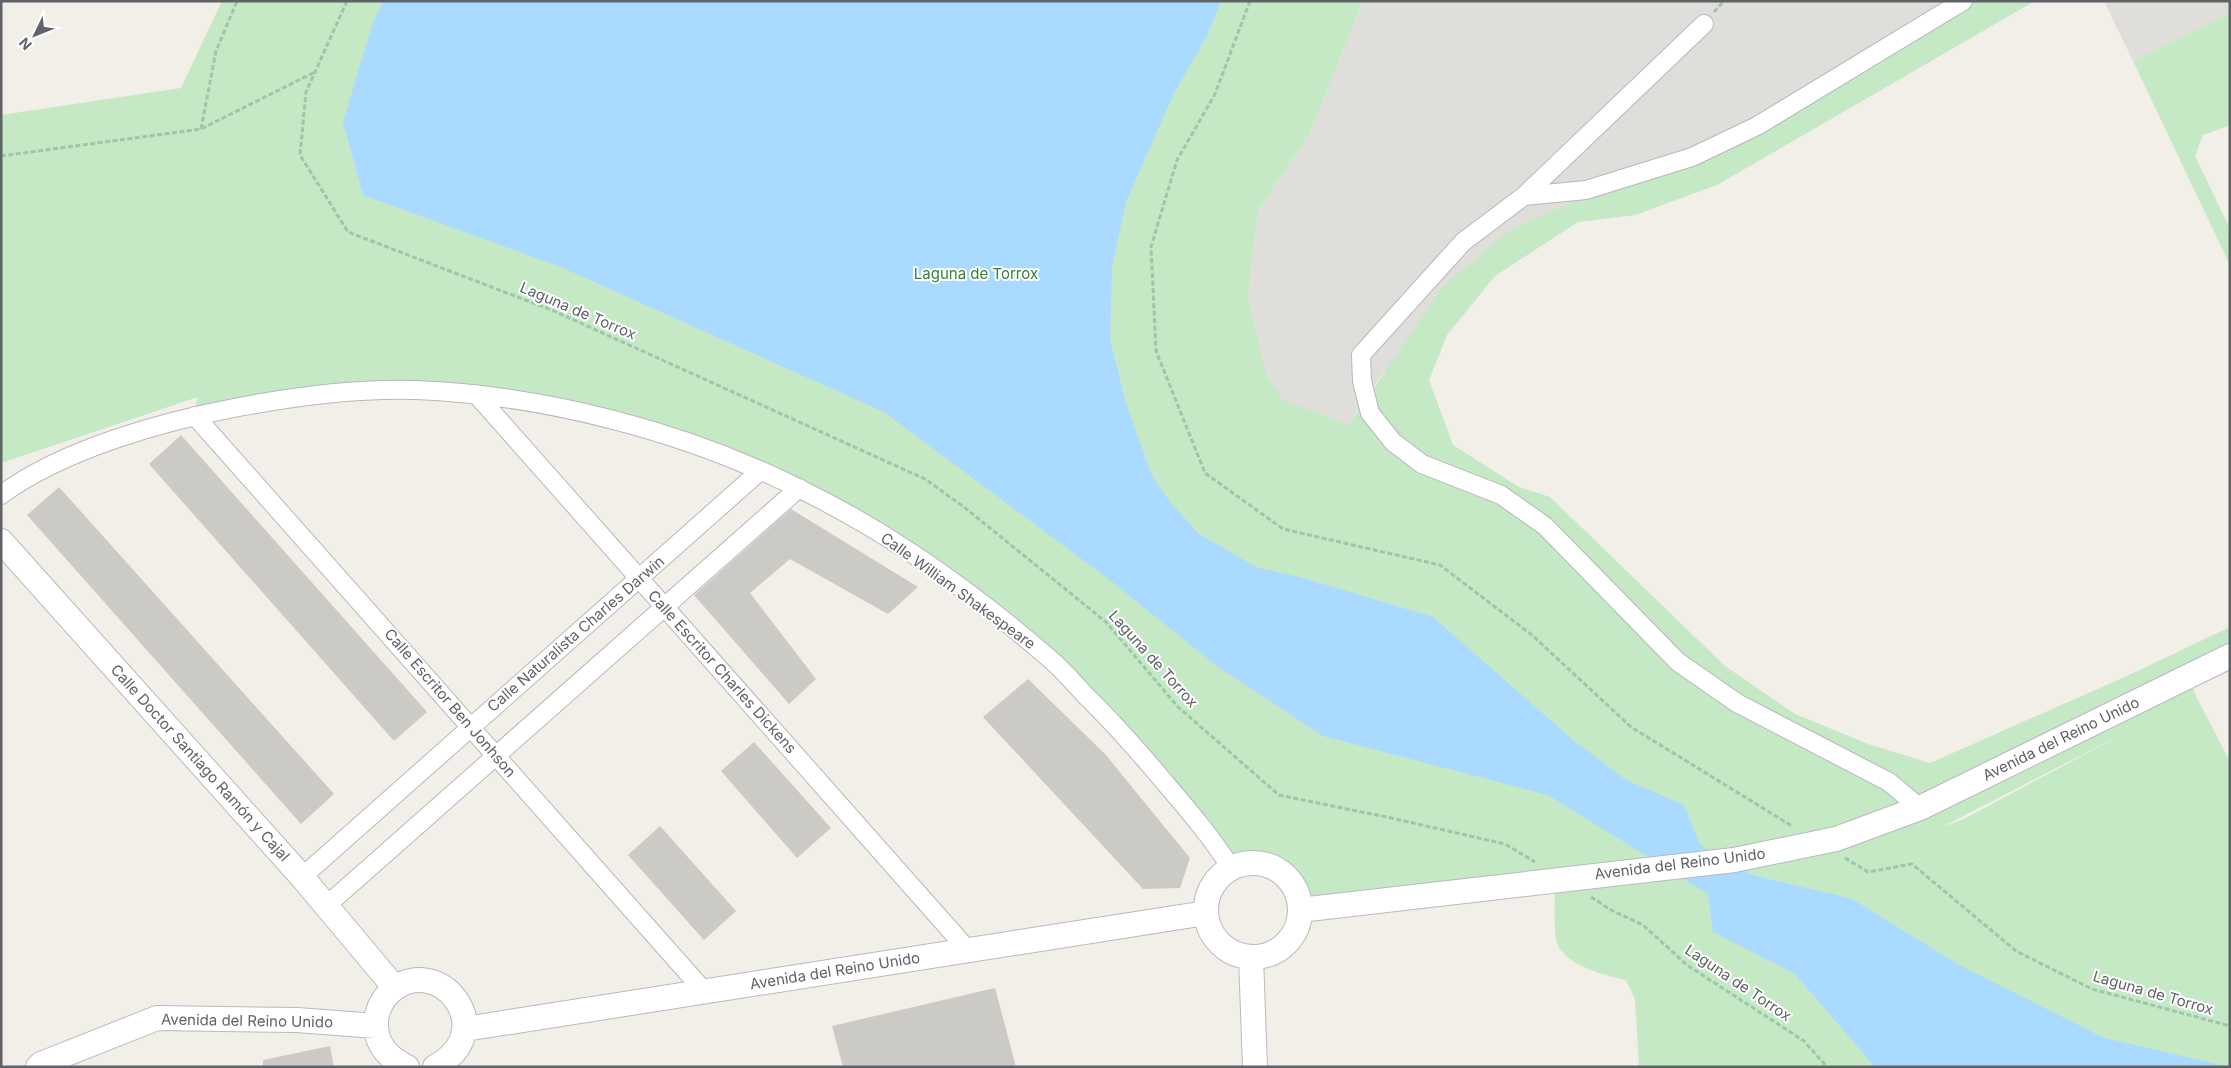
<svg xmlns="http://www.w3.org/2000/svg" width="2231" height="1068" font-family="Inter,sans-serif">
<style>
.industrial{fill:#e0deda}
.green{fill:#c5e8c5;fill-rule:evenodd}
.water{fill:#aadaff}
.building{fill:#cccac5}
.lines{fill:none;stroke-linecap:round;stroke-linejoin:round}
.street-casing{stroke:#b5b8bc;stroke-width:20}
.secondary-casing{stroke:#b6babf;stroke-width:26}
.path{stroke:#9cc7a9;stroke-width:3;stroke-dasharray:5 2.5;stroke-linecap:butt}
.street{stroke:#fff;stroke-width:18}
.secondary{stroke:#fff;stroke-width:24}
.labels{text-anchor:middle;stroke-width:4;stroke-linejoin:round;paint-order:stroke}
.park-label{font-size:15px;fill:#348238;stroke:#fff}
.street-label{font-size:15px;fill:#5f6368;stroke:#fff}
</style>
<rect width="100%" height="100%" fill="#f1efe8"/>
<path class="industrial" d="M1363 1H1966L1792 107 1580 200 1383 373 1349 425 1284 400 1266 373 1248 298 1258 211 1310 133Z
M2104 1H2230V13L2133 61Z"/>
<path class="green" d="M222 1H1363L1310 133 1258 211 1248 298 1266 373 1284 400 1349 425 1442 287 1510 230 1639 173 1716 146 1966 1H2035L1717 185 1635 215 1578 222 1495 276 1447 335 1429 380 1453 445 1519 487 1550 497 1725 666 1795 714 1868 744 1930 763 2127 676 2230 627V642L2185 664 2196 696 2230 762V1067H1639L1635 999 1626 980C1606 976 1562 964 1557 942 1553 928 1555 900 1555 884L1302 910C1289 871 1265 866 1228 866L1051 662 911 555 802 489 672 439 480 392 316 395 192 418 198 397 1 463V115L181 88ZM2134 728 1964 819 1942 827Z
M2230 13V125L2203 135 2195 156 2230 229V265L2133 61Z"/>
<path class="water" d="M384 1H1221L1207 36 1174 93 1126 202 1112 267 1110 339 1126 403 1152 476 1170 502 1199 534 1256 567 1303 578 1433 617 1573 740 1626 780 1684 805 1700 845 1752 875 1852 899 1959 965 2104 1038 2230 1067H1875L1795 974 1713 932 1708 894 1548 795 1323 736 1218 667 1111 581 884 412 561 267 363 195 343 122 374 19Z"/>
<path class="building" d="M181 435 427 712 394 741 149 464Z
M59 487 334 794 301 824 27 515Z
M791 509 918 587 888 614 790 559 750 593 816 679 789 704 694 595Z
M1028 679 1105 754 1190 858 1180 888 1143 889 983 717Z
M754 742 831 828 797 858 721 771Z
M660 826 736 911 704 940 628 855Z
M995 988 1016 1067H843L832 1026Z
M330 1046 334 1067H263V1060Z"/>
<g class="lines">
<g class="street-casing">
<path id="street" d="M1704 24 1524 196 1463 242 1361 355 1362 381 1370 413 1393 442 1422 464 1501 495 1545 526 1678 662 1737 703 1889 782 1920 808
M1524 196 1586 190 1692 157 1757 126 1963 1
M476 394 968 950
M195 416 704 991
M1 495C63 449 164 421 239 407 297 396 357 388 416 390 544 395 683 431 798 488 889 532 974 593 1050 659 1063 670 1074 683 1085 695 1114 723 1140 753 1166 784 1189 811 1212 838 1231 868
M302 877 760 471
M326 906 799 488"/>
</g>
<g class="secondary-casing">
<path id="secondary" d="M1 541 302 877 395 988
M1206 910a47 47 0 1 1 94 0a47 47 0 1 1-94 0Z
M1300 910 1734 860 1836 839 1920 808 2230 656
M1251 957 1255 1067
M465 1029 1206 913
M38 1067 41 1064 157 1018 297 1020 376 1026
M407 1067C390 1059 377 1046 376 1027 375 1014 381 1001 390 992 438 950 503 1030 435 1067"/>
</g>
<path class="path" d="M347 1 306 92 300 155 348 232 554 311 925 479 964 507 1106 622 1178 707 1279 795 1391 818 1505 844 1535 862
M1250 1 1215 94 1177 160 1151 247 1156 351 1205 473 1283 529 1440 565 1532 635 1631 727 1792 826
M1714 12 1724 1
M201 129 216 51 237 1
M1 156 201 129 315 72
M1845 858 1868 872 1912 864 2016 951 2092 989 2230 1026
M1591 897 1611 910 1643 925 1687 965 1804 1041 1827 1067"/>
<use href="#street" class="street"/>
<use href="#secondary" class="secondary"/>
</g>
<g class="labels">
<g class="park-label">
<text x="976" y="279">Laguna de Torrox</text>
</g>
<g class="street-label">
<text transform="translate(578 311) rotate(23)" y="5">Laguna de Torrox</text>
<text transform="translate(958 591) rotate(36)" y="5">Calle William Shakespeare</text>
<text transform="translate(576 634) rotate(-41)" y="5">Calle Naturalista Charles Darwin</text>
<text transform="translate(1153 659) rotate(48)" y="5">Laguna de Torrox</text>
<text transform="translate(722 672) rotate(48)" y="5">Calle Escritor Charles Dickens</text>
<text transform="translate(450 703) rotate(49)" y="5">Calle Escritor Ben Jonhson</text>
<text transform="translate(2061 739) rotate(-26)" y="5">Avenida del Reino Unido</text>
<text transform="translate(200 763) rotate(48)" y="5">Calle Doctor Santiago Ramón y Cajal</text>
<text transform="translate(1680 864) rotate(-7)" y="5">Avenida del Reino Unido</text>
<text transform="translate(835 971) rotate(-9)" y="5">Avenida del Reino Unido</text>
<text transform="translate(1738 983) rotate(34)" y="5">Laguna de Torrox</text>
<text transform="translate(2153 993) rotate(16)" y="5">Laguna de Torrox</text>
<text transform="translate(247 1021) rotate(1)" y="5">Avenida del Reino Unido</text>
</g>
</g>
<rect width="2231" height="1068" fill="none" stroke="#5f6368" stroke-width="5"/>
<g transform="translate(35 35) rotate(227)" stroke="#ffffff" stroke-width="4" paint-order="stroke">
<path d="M0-4L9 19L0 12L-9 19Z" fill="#5f6368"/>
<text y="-8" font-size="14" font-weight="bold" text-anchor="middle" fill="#5f6368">N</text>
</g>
</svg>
